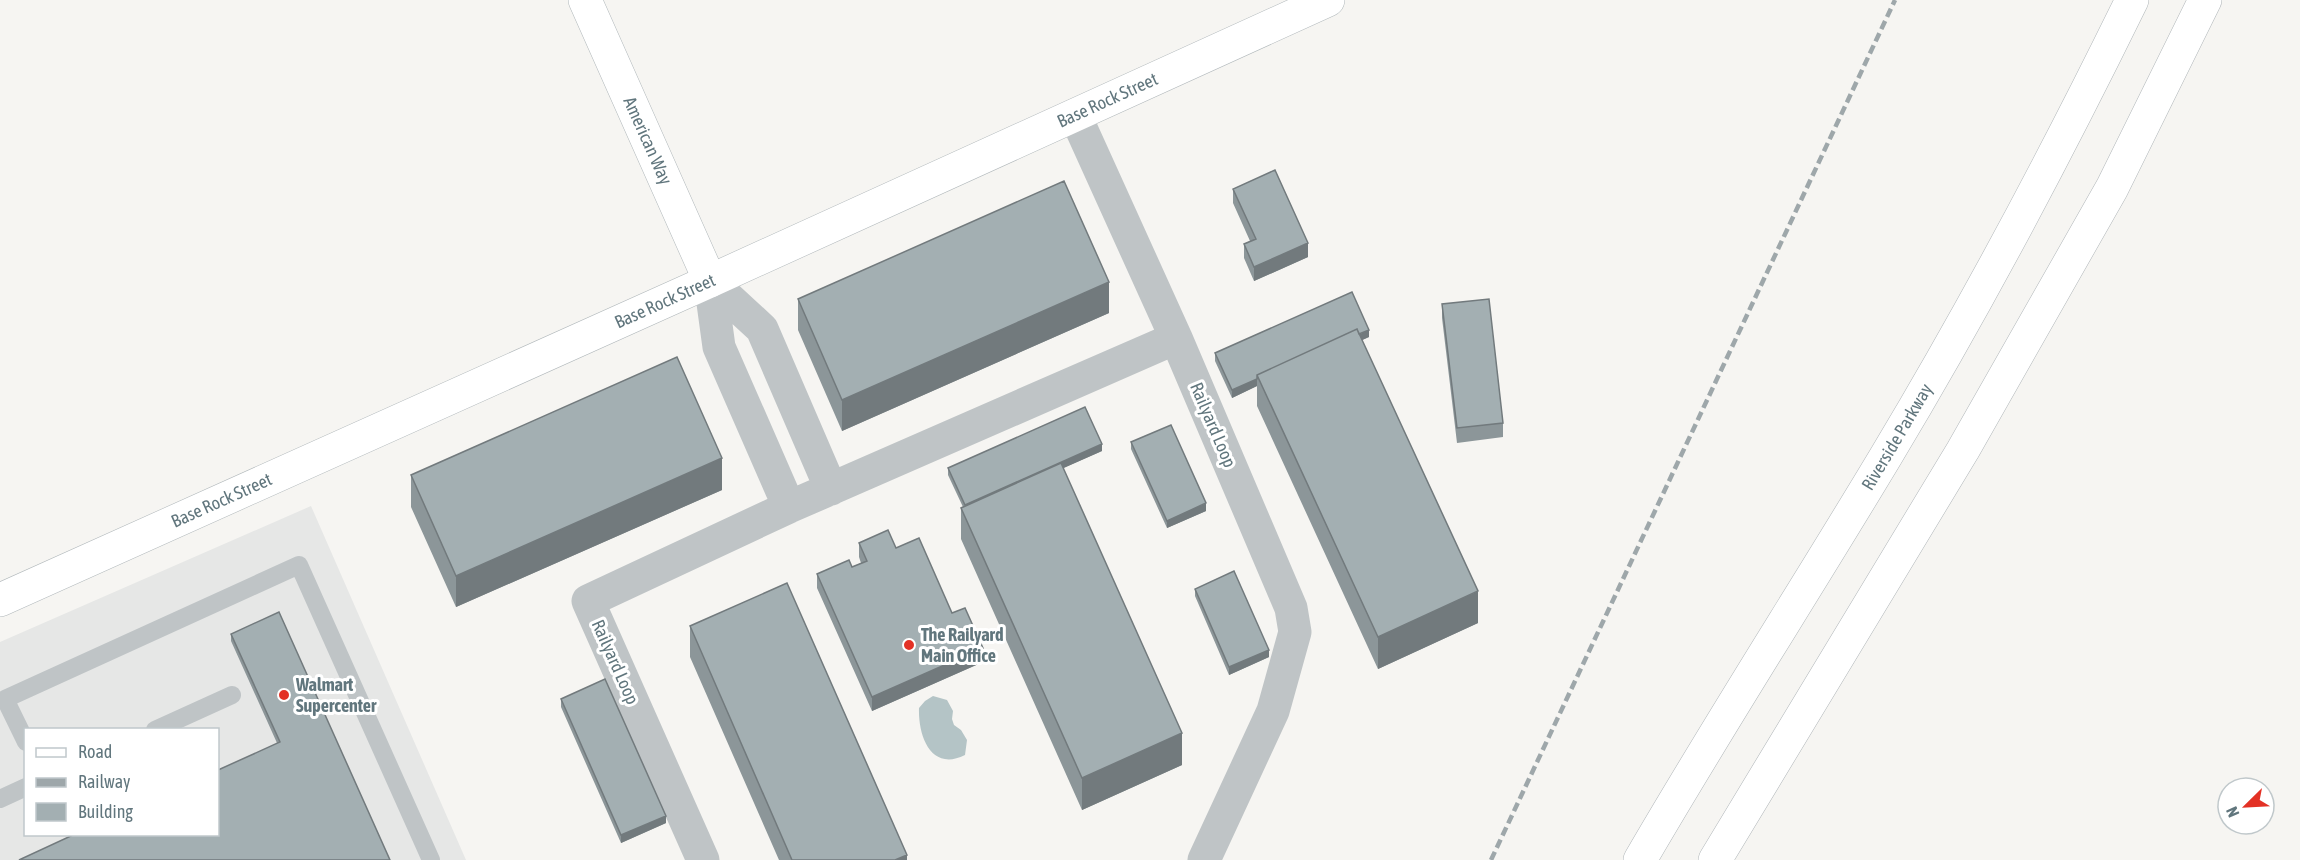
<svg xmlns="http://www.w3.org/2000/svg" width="2300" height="860" font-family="'Asap Condensed',sans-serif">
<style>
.built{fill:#e6e7e6;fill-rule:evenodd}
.water{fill:#b4c4c6}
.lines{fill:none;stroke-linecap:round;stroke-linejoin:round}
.secondary-casing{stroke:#b1b8bb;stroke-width:34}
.primary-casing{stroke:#b0b6b9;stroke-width:34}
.lane{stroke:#bfc4c6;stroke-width:18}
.street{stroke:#bfc4c6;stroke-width:33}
.secondary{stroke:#fff;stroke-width:33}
.primary{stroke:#fff;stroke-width:33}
.rail{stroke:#9ea7aa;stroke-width:4.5;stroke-dasharray:9 4.5;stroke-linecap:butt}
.wall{fill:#8c9699}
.shaded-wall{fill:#727a7d}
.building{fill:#a3afb2;stroke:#727a7d;stroke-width:1.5}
.poi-dot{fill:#e33125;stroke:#fff;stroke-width:2}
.labels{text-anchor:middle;stroke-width:6;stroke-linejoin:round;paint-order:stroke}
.street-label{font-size:18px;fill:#61767d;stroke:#fff}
.poi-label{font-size:18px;font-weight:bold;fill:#61767d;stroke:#fff;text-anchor:start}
</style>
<rect width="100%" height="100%" fill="#f6f5f2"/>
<path class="built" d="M311 506 466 860H0V642ZM26 730H218V834H26Z"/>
<path class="water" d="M933 696 947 700 953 711 952 719 954 725 961 730 967 740 965 755C931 772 918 736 919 708L925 701Z"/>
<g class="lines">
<g class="secondary-casing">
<g id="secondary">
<path id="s1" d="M585 0 710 281"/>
<path id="s2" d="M0 600 710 281 1328 0"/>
</g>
</g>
<g class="primary-casing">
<g id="primary">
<path id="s3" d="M1640 860C1719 724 1805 591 1886 456 1975 308 2056 155 2132 0"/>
<path d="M1715 860 1963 450 2112 188 2205 0"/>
</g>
</g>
<path class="lane" d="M155 730 232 695
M26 742 5 699 299 565 431 860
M0 799 26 787"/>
<path class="street" d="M1075 115 1176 338 1291 608 1295 632 1273 711 1204 860
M789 507 719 347 710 281 762 329 831 489
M703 860 588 601 789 507 1176 338"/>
<use href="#secondary" class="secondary"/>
<use href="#primary" class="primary"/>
<path class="rail" d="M1491 860 1895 0"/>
</g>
<path class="wall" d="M1233 189 1308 257 1254 281 1244 258V244L1250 241 1233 203Z
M798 299 1109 313 842 431 798 330Z
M1442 304 1503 423V437L1457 443 1442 318Z
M1369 337 1362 340 1478 623 1378 669 1257 406V386L1232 398 1215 361V353Z
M1131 442 1206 511 1167 528 1131 449Z
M1102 451 1063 468 1182 765 1082 810 961 539V508L963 507 948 475V468Z
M411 475 722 490 456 607 411 507Z
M859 543 896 548 952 613 983 662 872 711 817 588V574L852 567 861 563 859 557Z
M1195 589 1269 657 1229 675 1195 596Z
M690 626 907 860H779L690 657Z
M231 634 390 860 277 743 231 641Z
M561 699 666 823 621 843 561 707Z"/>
<path class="shaded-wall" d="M1308 243V257L1254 281V267Z
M1109 282V313L842 431V400Z
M1369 330V337L1262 385 1259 378Z
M1257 379V386L1232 398V390Z
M1102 444V451L965 512V505Z
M722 458V490L456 607V576Z
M1206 503V511L1167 528V521Z
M1478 591V623L1378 669V637Z
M983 648V662L872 711V697Z
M1269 650V657L1229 675V667Z
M1182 733V765L1082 810V778Z
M666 816V823L621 843V835Z
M907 855V860H895Z"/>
<path class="building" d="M1275 170 1308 243 1254 267 1244 244 1256 239 1233 189Z
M1064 181 1109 282 842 400 798 299Z
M1352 292 1369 330 1359 334 1357 329 1257 375V379L1232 390 1215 353Z
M1489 299 1503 423 1457 428 1442 304Z
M1357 329 1478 591 1378 637 1257 375Z
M677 357 722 458 456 576 411 475Z
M1085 407 1102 444 965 505 948 468Z
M1171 425 1206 503 1167 521 1131 442Z
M1061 463 1182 733 1082 778 961 508Z
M888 530 896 548 919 538 952 613 965 608 983 648 872 697 817 574 849 560 852 567 867 561 859 543Z
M1234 571 1269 650 1229 667 1195 589Z
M787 583 907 855 895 860H792L690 626Z
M279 612 390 860H19L75 834H218V770L280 742 231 634Z
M605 679 666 816 621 835 561 699Z"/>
<g class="poi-dot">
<circle cx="909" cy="645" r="6"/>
<circle cx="284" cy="695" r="6"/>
</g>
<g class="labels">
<g class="street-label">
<text dy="6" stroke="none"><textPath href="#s2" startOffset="1215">Base Rock Street</textPath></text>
<text dy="6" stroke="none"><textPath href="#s1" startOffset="154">American Way</textPath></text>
<text dy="6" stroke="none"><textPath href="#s2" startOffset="729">Base Rock Street</textPath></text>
<text transform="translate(1213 425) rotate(67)" y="6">Railyard Loop</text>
<text dy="6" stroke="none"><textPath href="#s3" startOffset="495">Riverside Parkway</textPath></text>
<text dy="6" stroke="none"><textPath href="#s2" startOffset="243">Base Rock Street</textPath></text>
<text transform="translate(615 662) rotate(66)" y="6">Railyard Loop</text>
</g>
<g class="poi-label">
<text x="921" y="641">The Railyard<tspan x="921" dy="21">Main Office</tspan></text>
<text x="296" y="691">Walmart<tspan x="296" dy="21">Supercenter</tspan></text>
</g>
</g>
<rect x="24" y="728" width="195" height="108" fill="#ffffff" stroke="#c0c8cb" stroke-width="1.5"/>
<rect x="36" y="748" width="30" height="9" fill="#ffffff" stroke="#c0c8cb" stroke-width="1.5"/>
<text x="78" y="758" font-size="18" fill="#61767d">Road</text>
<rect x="36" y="778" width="30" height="9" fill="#9ea7aa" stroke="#c0c8cb" stroke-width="1.5"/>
<text x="78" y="788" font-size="18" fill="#61767d">Railway</text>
<rect x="36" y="803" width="30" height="18" fill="#a3afb2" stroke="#c0c8cb" stroke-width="1.5"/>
<text x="78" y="818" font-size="18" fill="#61767d">Building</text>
<g transform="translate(2246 806) rotate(246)"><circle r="28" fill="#ffffff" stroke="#c0c8cb" stroke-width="1.5"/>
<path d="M0-4.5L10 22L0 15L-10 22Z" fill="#e33125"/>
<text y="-9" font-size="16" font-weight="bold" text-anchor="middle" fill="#61767d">N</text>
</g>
</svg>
